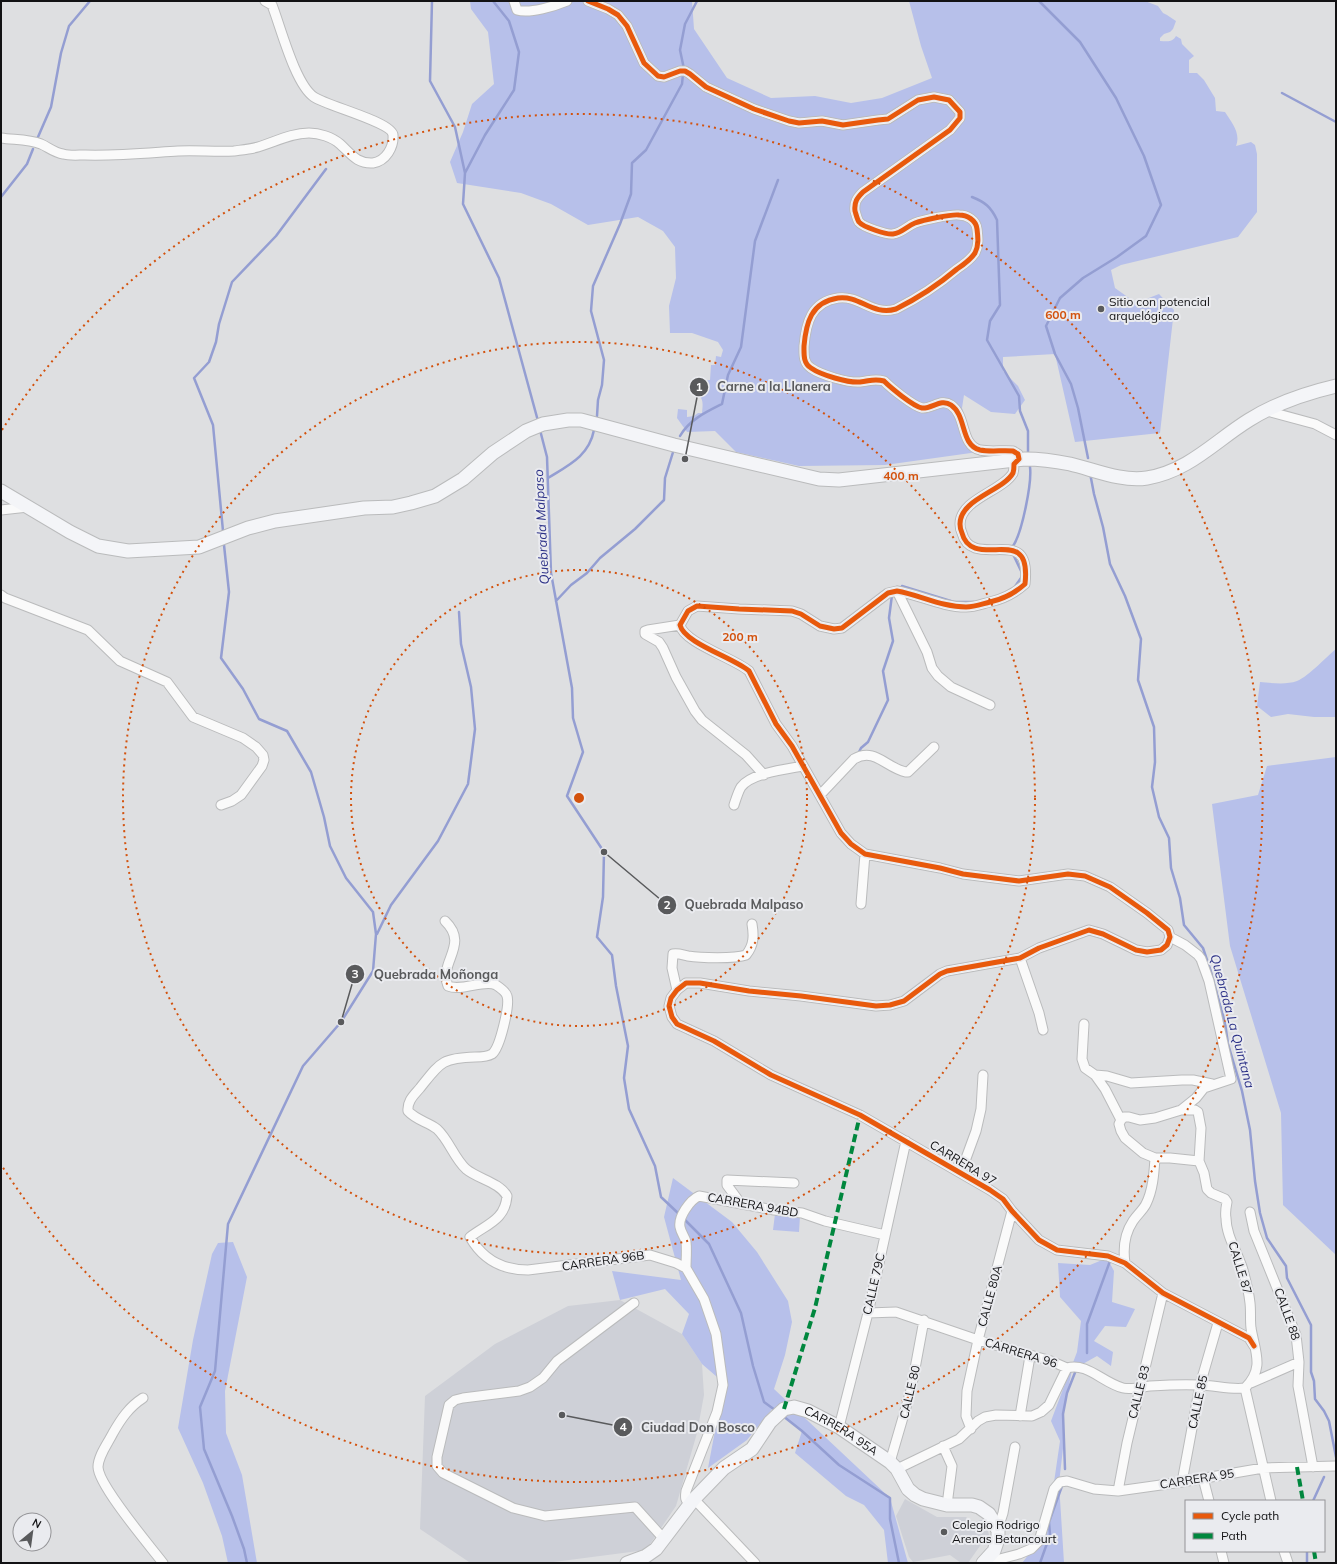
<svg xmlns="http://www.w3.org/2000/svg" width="1337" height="1564" font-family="Mulish,sans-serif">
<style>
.built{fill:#ced0d7}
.green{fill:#b7c0ea}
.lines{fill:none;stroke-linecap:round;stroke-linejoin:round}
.stream{stroke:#949ed2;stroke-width:2.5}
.street-casing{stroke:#babbbc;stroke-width:11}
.secondary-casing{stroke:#babbbc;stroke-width:15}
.street{stroke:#fafafa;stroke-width:9}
.secondary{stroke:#f4f5f8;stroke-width:13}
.quiet{stroke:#00873e;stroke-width:4;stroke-dasharray:8 4;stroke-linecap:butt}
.cycleway-casing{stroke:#eaebef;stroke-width:8}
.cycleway{stroke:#e8590c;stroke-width:5}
.ring{fill:none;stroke:#d3520d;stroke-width:2;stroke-dasharray:2 4}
.poi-dot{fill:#595a5c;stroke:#eaebef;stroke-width:1.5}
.labels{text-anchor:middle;stroke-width:4;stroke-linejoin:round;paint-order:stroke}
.poi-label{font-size:12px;fill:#121214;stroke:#eaebef;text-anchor:start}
.street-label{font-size:12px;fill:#121214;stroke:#eaebef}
.water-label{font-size:13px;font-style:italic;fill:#2c3187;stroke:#eaebef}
.centre{fill:#d3520d;stroke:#eaebef;stroke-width:2}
.ring-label{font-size:12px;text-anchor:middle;font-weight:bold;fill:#d3520d;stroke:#eaebef;stroke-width:4;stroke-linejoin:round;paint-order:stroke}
.leader{fill:none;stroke:#595a5c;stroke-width:1.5}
.callout-dot{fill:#595a5c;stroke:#eaebef;stroke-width:1.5}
.mark-label{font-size:12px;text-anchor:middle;font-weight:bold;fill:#fff}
.callout-label{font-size:13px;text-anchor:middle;font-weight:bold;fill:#595a5c;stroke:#eaebef;stroke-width:4;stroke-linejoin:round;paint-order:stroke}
</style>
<rect width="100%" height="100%" fill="#dedfe1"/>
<path class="built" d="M620 1300 682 1334 702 1364 704 1395 697 1433 676 1506 646 1550 546 1563 469 1562 420 1529 425 1396 495 1344 568 1306Z
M905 1499 937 1517H966L973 1523 984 1519 991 1541 982 1543 968 1563H961L950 1555 913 1562 909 1557 896 1516Z"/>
<path class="green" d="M470 1H692L694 29 727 78 771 98 815 96 851 103 882 98 932 78 921 46 909 1H1145L1158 6 1163 13 1167 15 1176 21 1173 29 1170 32 1164 34 1160 38V41C1167 41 1172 43 1176 36L1181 39 1182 44 1194 56 1189 60V73H1197L1204 80 1215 98 1216 111 1225 112C1232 123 1241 133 1236 146L1251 142 1255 145 1257 154V212L1238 237 1121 265 1111 270 1115 288 1136 303 1159 294 1174 310 1160 433 1075 442 1055 354 1003 357V371L1018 386 1025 400 1015 414 991 412 964 395 962 408 966 424 978 452 885 465 799 466 736 452 715 431 687 432 677 418 678 409 687 410V417L694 416 698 413H702C703 402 704 398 694 391L698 379 702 381 710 380 711 365H715L716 356 721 357 723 350 718 342 692 333H670L669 306 676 278 675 247 663 231 638 217 588 225 551 204 521 193 457 183 450 162 463 132 472 104 494 84 488 32 471 9Z
M1336 649V717H1314L1288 714 1271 717 1257 706 1260 682C1272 683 1286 685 1297 681 1309 676 1326 657 1336 649Z
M1336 757V1255L1283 1205 1281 1113 1230 946 1212 804 1258 795 1267 766Z
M673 1178 732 1222 757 1252 788 1301 792 1322 785 1355 774 1389 890 1498 908 1563H888L884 1530 864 1505 846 1496 795 1453 802 1431 773 1408 747 1440 708 1468 724 1383 702 1364 682 1334 689 1314 665 1289 620 1300 612 1271 681 1280 664 1217Z
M775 1214 800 1216 799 1232 773 1230Z
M233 1242 247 1277 225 1391 226 1433 242 1475 257 1563H228L222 1536 203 1483 178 1428 193 1340 212 1254 218 1243Z
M1107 1258 1114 1271 1112 1302 1135 1309 1126 1327 1105 1326 1094 1341 1113 1352 1111 1366 1097 1356 1072 1370 1063 1414 1064 1440 1059 1483 1064 1563H1022L1040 1540 1053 1489 1060 1441 1051 1421 1077 1352 1081 1321 1060 1297 1058 1263 1090 1265Z"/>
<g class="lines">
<path class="stream" d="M432 1 430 81 455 127 465 173
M493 1 509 21 519 52 514 90 485 135 465 173 463 204 499 278 538 421
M1039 1 1080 42 1116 98 1144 156 1161 205 1146 236 1117 257 1083 278 1060 298 1046 326 1055 354 1071 384 1078 408 1088 458
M684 69 680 50 685 24 697 1
M1282 93 1336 122
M38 137 51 107 61 53 69 26 90 1
M1 197 27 164 33 149
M972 197C985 202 991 207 997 220L1000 305 990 321 987 340 1019 396 1020 411 1028 431V454
M597 416 598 400 602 385 604 360 591 311 593 286 620 224 631 194 632 163 646 150 682 84 683 74
M540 430 547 457 551 573 572 688 573 718 583 752 567 796 604 852 603 897 597 937 612 955 616 986 628 1046 624 1078 629 1109 655 1166 661 1197 679 1214
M680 436C689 420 706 412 722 404L728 375 741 347 755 241 778 180
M1090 473 1094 494 1103 527 1110 564 1125 596 1141 639 1138 680 1154 727 1155 762 1152 787 1159 817 1169 838 1171 868 1180 898 1184 925 1203 948 1211 972 1225 1023 1228 1044 1242 1091 1250 1130 1255 1181 1260 1213 1267 1238 1286 1266 1287 1278 1311 1325V1372L1314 1381 1315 1399 1324 1411 1329 1421 1336 1457
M548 478C569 465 589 456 594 430
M223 531 213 425 194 378 209 362 216 342 219 324 232 282 276 236 326 169
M224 545 229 592 221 658 243 689 259 719 287 731 311 772 324 817 330 846 346 878 373 912 376 934 373 971 341 1022 303 1066 228 1224 215 1371 200 1407 204 1449 232 1516 244 1549 247 1563
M1013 546C1022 533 1032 483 1030 467
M1013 554 1023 575 1014 588
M902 586 954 602H974
M556 601 571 585 587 573 600 558 635 529 664 500 665 478 674 449
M858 754 861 748 868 742 888 700 883 671 893 641 889 618 892 595
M377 934 391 905 438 841 468 784 475 729 471 687 461 644 459 612
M683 1218 709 1244 741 1313 753 1366 764 1402 775 1410
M1087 1353V1324L1110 1261
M783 1416 802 1431 839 1465 890 1498V1519L899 1563
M1065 1469 1063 1414 1067 1393 1076 1370
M1313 1501 1324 1477
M1040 1563 1050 1535 1049 1522 1062 1486
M1307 1563V1551"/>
<g class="street-casing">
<path id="street" d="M514 1 517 10C530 14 555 6 567 1
M588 1 608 9 618 15 627 26 644 63 658 76 664 77 680 71H685L690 74 706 87 754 109 789 121 799 123 822 121 843 125 878 120 888 119 918 100 934 97 949 100 960 112V118L950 130 863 192C857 198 854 202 855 211 856 214 857 219 859 222 863 227 887 235 893 234 902 233 907 226 915 223 923 220 951 214 959 215 967 215 976 220 977 229 978 237 979 245 975 253 971 259 963 265 957 269 938 285 918 298 896 309 872 316 860 295 838 298 811 302 806 323 804 346 804 354 803 363 811 368 821 375 848 383 860 382 870 381 874 378 884 381 891 388 913 406 922 408 932 409 941 398 951 405 967 416 960 445 980 450 990 452 1003 450 1013 451L1018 454 1019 459 1014 464C1014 467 1014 470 1013 473 1003 491 960 499 960 524 960 527 961 531 962 533 969 561 1004 543 1018 553 1027 559 1026 575 1025 584 1015 593 1003 599 990 602 982 604 974 607 966 607 942 607 920 595 897 591L888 593 842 628 834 629 820 626 801 614 792 611 739 609 697 606 688 611 680 625C684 643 734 658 749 671L776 724 792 746 841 833 851 844 865 854 940 868 963 874 1019 881 1068 874 1085 876 1110 887 1147 913 1168 930 1170 937 1167 945 1161 950 1147 952 1136 950 1103 934 1089 930 1039 948 1020 958 947 971 940 974 904 1001 890 1005 876 1006 801 996 749 991 700 983H686L677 990 671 998 669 1006 672 1017 677 1024 714 1041 771 1075 860 1115 990 1190 1003 1199 1012 1211 1039 1240 1057 1250 1108 1256 1125 1263 1163 1293 1249 1338 1254 1346
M1 138C14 140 28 139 41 144 48 147 55 153 63 154 70 156 78 155 85 155 116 156 147 153 178 151 196 150 215 152 234 151 241 150 251 149 258 147 275 142 291 133 309 133 319 133 332 137 340 144 351 154 357 164 373 163 386 161 394 147 393 135 392 122 327 106 314 97 295 84 281 28 272 5L265 1
M1267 411 1315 424 1336 435
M1 510 28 507
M897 591 927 652 932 668 938 676 951 687 990 705
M1 595 5 598 88 630 120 661 167 682 193 717 243 738 256 747 263 755 264 760 262 766 241 795 232 801 221 805
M680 625 648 630 645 631V634L659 642 663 648 676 677 695 711 702 720 746 755 764 775
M820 795 854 759C875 747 886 768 906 772H908L934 747
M734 805C736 799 738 792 741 787 751 773 787 769 803 766
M861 904 865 854
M445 921C470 945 438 962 448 986 462 992 484 979 496 985 499 987 506 992 507 996 510 1005 500 1048 492 1054 487 1057 481 1057 475 1057 441 1058 440 1063 420 1088 414 1095 407 1101 408 1111 416 1120 428 1122 437 1129 449 1140 454 1158 466 1169 478 1179 499 1182 507 1196 505 1220 487 1224 470 1237 483 1260 502 1270 528 1270L650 1255 676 1263 686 1268 704 1299 716 1334 723 1385 717 1412 686 1491C685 1498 685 1500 690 1504
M1170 937 1185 945 1198 955 1201 959 1209 981 1231 1079 1204 1088 1196 1098 1181 1110 1155 1118 1140 1120 1129 1117H1124L1121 1120 1119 1124 1121 1131 1125 1138 1143 1153 1155 1158H1170L1199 1161
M1020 958 1039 1013 1043 1030
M677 990 672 968 673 954C678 953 683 955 688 956 700 958 735 959 746 955 754 945 754 936 752 924
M1084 1024 1082 1059 1085 1068 1095 1075 1105 1089 1121 1120
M1095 1075 1107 1076 1131 1083 1182 1080H1193L1212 1084
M1181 1110H1195L1198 1112 1201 1128 1199 1161 1204 1173 1207 1189 1211 1193 1225 1199 1227 1202C1226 1207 1225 1213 1226 1218 1226 1236 1238 1253 1243 1270 1246 1281 1249 1293 1250 1303 1251 1312 1250 1320 1251 1328 1255 1352 1265 1368 1245 1388
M961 1172 976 1131 981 1109 983 1075
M741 1204 727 1185V1180L794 1183
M1250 1212 1254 1231 1296 1335 1299 1362 1298 1386 1313 1467
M1125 1263C1123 1249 1125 1233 1133 1221 1137 1215 1143 1210 1146 1204 1153 1190 1154 1173 1155 1158
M686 1268C686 1259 687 1250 686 1242 685 1237 681 1233 680 1227 678 1217 690 1200 699 1196L774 1210 802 1213 825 1221 885 1235
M634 1303 557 1361 543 1378 530 1387 519 1391 463 1398 455 1400 449 1405 437 1457V1466L443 1473 513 1508 545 1516 635 1507 664 1539
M868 1313 896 1312 978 1340 1051 1361 1067 1368C1087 1362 1103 1383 1123 1388 1131 1390 1142 1387 1150 1386 1166 1385 1183 1384 1199 1385 1215 1385 1229 1390 1245 1388
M1251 1383 1299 1362
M1245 1388 1271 1501
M143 1398C129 1407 121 1419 113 1433 108 1443 98 1456 98 1467 98 1485 150 1546 163 1563
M1020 1416 1030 1356
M839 1427 868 1313 906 1141
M971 1429 966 1416 967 1391 978 1340 1012 1211
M943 1446 952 1466 947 1505
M890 1462 911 1390 924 1320
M897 1469 959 1439 978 1421 985 1417 996 1415 1032 1416 1041 1412 1049 1405 1067 1368
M1203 1478 1209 1501
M1182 1482 1200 1385 1218 1323
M1118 1491 1127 1443 1163 1293
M694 1499 755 1563
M995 1524 1001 1519 1003 1513 1015 1447
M1221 1551 1224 1563
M1284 1551 1288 1563
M984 1563 1019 1554 1031 1549 1039 1541 1054 1489 1060 1482 1067 1481 1094 1489 1118 1491 1182 1482 1263 1468 1336 1466"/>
</g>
<g class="secondary-casing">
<g id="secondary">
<path d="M1 491 70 532 98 546 128 551 199 547 248 528 275 521 364 508 393 507 411 503 435 496 463 479 493 453 526 431 543 424 568 420H581L674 445 819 479 839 480 1025 459C1041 459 1055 461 1070 464 1095 470 1122 482 1147 478 1189 471 1215 441 1249 420 1276 403 1306 393 1336 386"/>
<path id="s1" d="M627 1563 646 1556 656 1549 694 1499 724 1468 752 1449 770 1422 784 1409 794 1407 808 1411 839 1427 890 1462 897 1469 908 1489 915 1495 923 1499 947 1505H972L979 1507 989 1514 995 1524 998 1531V1539L994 1551 983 1563"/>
</g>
</g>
<use href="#street" class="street"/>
<use href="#secondary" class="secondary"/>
<path class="quiet" d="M784 1409 815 1308 860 1115
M1297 1467 1303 1501
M1314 1551 1316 1563"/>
<g class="cycleway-casing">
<path id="cycleway" d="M588 1 608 9 618 15 627 26 644 63 658 76 664 77 680 71H685L690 74 706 87 754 109 789 121 799 123 822 121 843 125 878 120 888 119 918 100 934 97 949 100 960 112V118L950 130 863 192C857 198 854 202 855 211 856 214 857 219 859 222 863 227 887 235 893 234 902 233 907 226 915 223 923 220 951 214 959 215 967 215 976 220 977 229 978 237 979 245 975 253 971 259 963 265 957 269 938 285 918 298 896 309 872 316 860 295 838 298 811 302 806 323 804 346 804 354 803 363 811 368 821 375 848 383 860 382 870 381 874 378 884 381 891 388 913 406 922 408 932 409 941 398 951 405 967 416 960 445 980 450 990 452 1003 450 1013 451L1018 454 1019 459 1014 464C1014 467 1014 470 1013 473 1003 491 960 499 960 524 960 527 961 531 962 533 969 561 1004 543 1018 553 1027 559 1026 575 1025 584 1015 593 1003 599 990 602 982 604 974 607 966 607 942 607 920 595 897 591L888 593 842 628 834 629 820 626 801 614 792 611 739 609 697 606 688 611 680 625C684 643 734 658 749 671L776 724 792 746 841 833 851 844 865 854 940 868 963 874 1019 881 1068 874 1085 876 1110 887 1147 913 1168 930 1170 937 1167 945 1161 950 1147 952 1136 950 1103 934 1089 930 1039 948 1020 958 947 971 940 974 904 1001 890 1005 876 1006 801 996 749 991 700 983H686L677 990 671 998 669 1006 672 1017 677 1024 714 1041 771 1075 860 1115 990 1190 1003 1199 1012 1211 1039 1240 1057 1250 1108 1256 1125 1263 1163 1293 1249 1338 1254 1346"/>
</g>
<use href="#cycleway" class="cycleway"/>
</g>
<g class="ring">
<circle cx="579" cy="798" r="228"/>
<circle cx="579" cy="798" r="456"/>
<path d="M2 430A684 684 0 1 1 2 1166"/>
</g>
<g class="poi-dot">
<circle cx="1101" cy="309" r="4"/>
<circle cx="944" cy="1532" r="4"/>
</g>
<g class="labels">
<g class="poi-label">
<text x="1109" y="306">Sitio con potencial<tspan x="1109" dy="14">arquelógicco</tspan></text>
<text x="952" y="1529">Colegio Rodrigo<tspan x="952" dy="14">Arenas Betancourt</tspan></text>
</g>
<g class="street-label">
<text transform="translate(963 1163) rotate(31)" y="4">CARRERA 97</text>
<text transform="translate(753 1205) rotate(10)" y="4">CARRERA 94BD</text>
<text transform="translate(603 1261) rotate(-8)" y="4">CARRERA 96B</text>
<text transform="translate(1240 1268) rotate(73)" y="4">CALLE 87</text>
<text transform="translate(874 1284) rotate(-77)" y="4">CALLE 79C</text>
<text transform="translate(990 1296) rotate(-75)" y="4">CALLE 80A</text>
<text transform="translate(1287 1314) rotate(70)" y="4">CALLE 88</text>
<text transform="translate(1021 1353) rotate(17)" y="4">CARRERA 96</text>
<text transform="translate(910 1392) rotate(-77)" y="4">CALLE 80</text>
<text transform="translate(1139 1392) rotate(-76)" y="4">CALLE 83</text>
<text transform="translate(1198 1402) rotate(-78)" y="4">CALLE 85</text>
<text dy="4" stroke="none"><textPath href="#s1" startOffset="287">CARRERA 95A</textPath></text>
<text transform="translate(1197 1479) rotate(-9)" y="4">CARRERA 95</text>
</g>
<g class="water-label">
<text transform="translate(541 527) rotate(-93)" y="5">Quebrada Malpaso</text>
<text transform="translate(1233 1021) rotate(75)" y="5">Quebrada La Quintana</text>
</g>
</g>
<circle cx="579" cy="798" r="6" class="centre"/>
<g class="ring-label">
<text x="1063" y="319">600 m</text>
<text x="901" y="480">400 m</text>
<text x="740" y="641">200 m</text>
</g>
<path class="leader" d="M685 459L699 387M604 852L667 905M341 1022L355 974M562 1415L623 1427"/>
<g class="callout-dot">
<circle cx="685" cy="459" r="4"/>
<circle cx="604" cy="852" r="4"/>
<circle cx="341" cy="1022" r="4"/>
<circle cx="562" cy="1415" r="4"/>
<circle cx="699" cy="387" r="10"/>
<circle cx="667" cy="905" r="10"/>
<circle cx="355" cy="974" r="10"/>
<circle cx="623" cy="1427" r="10"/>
</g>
<g class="mark-label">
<text x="699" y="391">1</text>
<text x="667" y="909">2</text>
<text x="355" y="978">3</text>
<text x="623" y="1431">4</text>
</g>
<g class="callout-label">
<text x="774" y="391">Carne a la Llanera</text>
<text x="744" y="909">Quebrada Malpaso</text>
<text x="436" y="979">Quebrada Moñonga</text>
<text x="698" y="1432">Ciudad Don Bosco</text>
</g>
<rect width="1337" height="1564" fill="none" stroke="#121214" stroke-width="4"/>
<rect x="1185" y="1500" width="140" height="52" fill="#eaebef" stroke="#949497"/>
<rect x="1193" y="1513" width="20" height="6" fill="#e8590c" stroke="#949497"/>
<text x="1221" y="1520" font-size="12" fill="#121214">Cycle path</text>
<rect x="1193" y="1533" width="20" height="6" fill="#00873e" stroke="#949497"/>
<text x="1221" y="1540" font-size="12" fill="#121214">Path</text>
<g transform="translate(32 1532) rotate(29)"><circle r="19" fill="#eaebef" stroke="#949497"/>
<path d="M0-3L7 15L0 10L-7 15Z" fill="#595a5c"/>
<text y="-6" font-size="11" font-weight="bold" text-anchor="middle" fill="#121214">N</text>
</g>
</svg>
